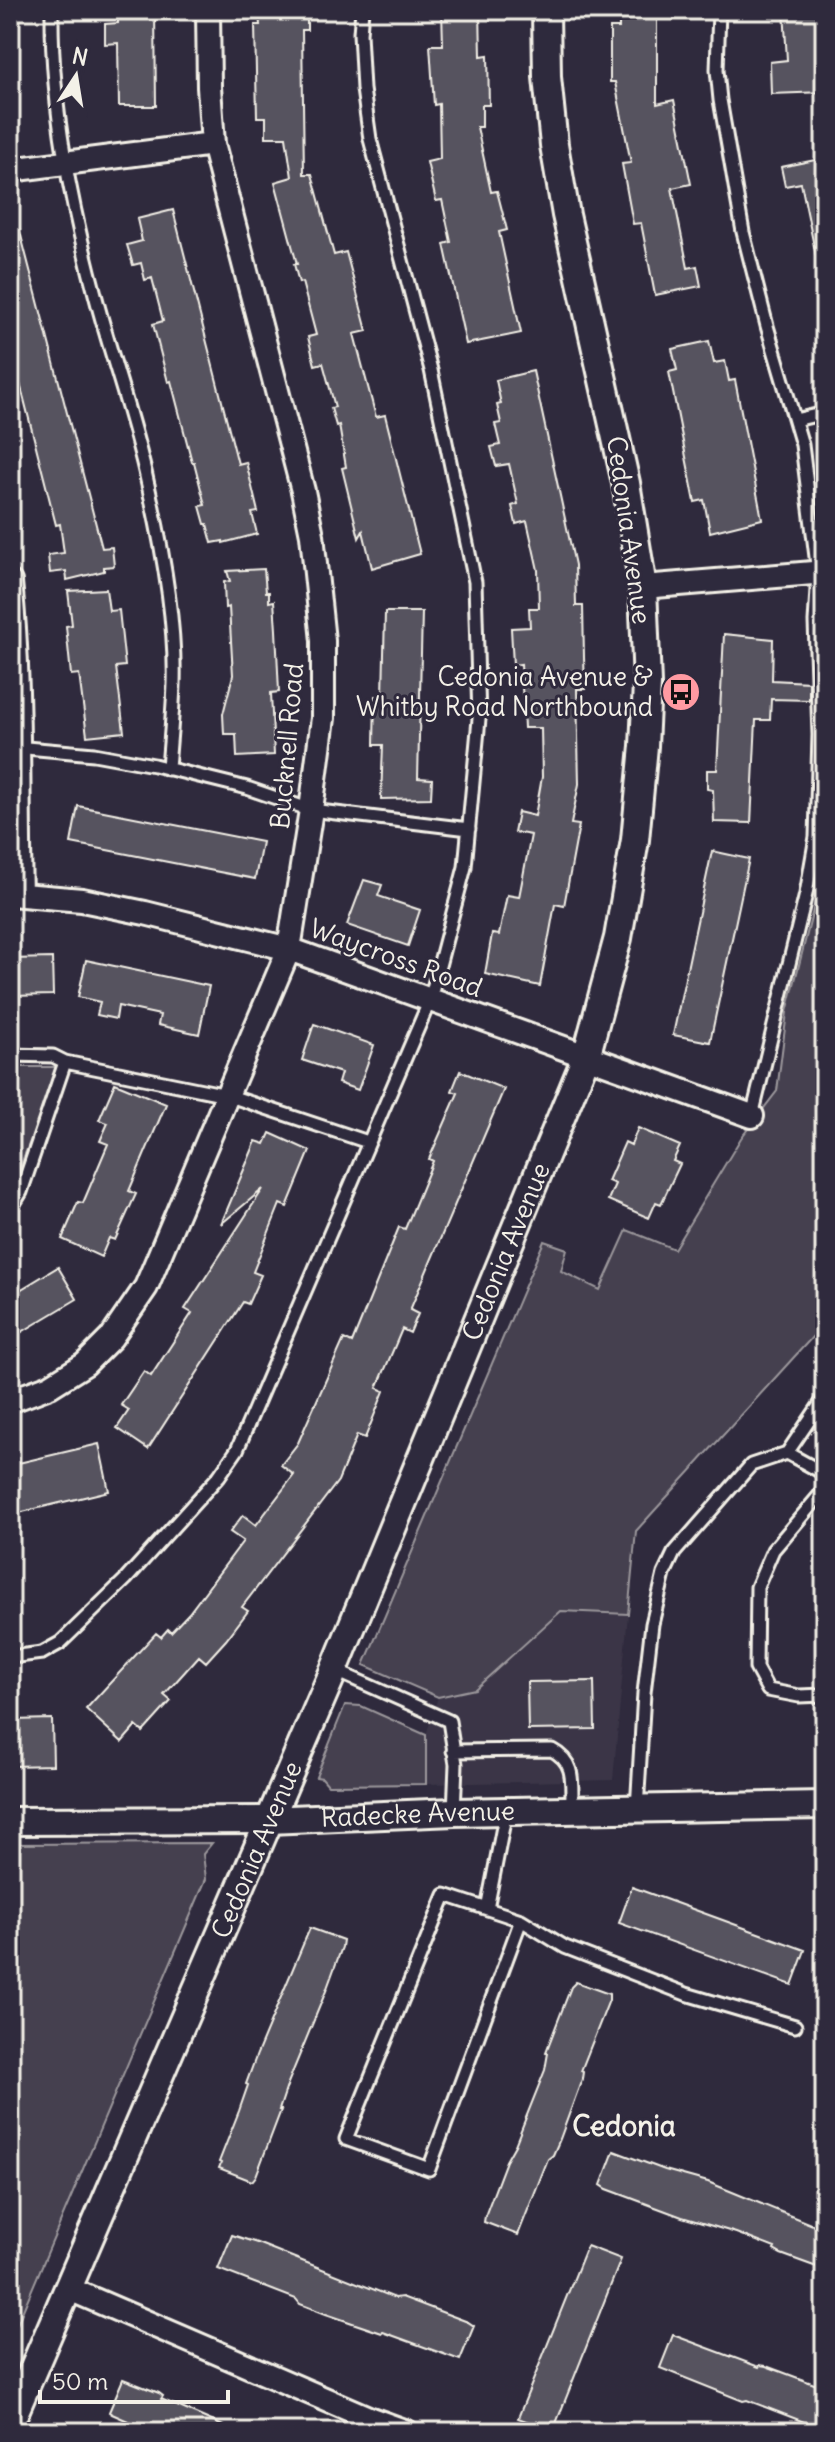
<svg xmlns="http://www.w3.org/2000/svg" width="835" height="2442" font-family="Delius,sans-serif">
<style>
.built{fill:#3b3647}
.green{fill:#454050;stroke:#9c989c;stroke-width:2}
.building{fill:#56525f;stroke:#f4f1e8;stroke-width:2}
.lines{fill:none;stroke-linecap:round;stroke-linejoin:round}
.service-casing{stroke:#f4f1e8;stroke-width:17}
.minor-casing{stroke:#f4f1e8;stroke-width:28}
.tertiary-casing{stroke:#f4f1e8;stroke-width:32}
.service{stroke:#2f2a3d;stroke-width:11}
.minor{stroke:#2f2a3d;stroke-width:22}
.tertiary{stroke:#2f2a3d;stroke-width:26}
.labels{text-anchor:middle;stroke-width:6;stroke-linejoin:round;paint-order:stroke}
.street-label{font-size:26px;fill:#f4f1e8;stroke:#2f2a3d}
.poi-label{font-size:26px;fill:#f4f1e8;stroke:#2f2a3d;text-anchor:end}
.neighbourhood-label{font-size:28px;font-weight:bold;fill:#f4f1e8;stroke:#2f2a3d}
</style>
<rect width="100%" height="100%" fill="#2f2a3d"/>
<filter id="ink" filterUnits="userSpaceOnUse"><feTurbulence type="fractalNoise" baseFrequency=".0125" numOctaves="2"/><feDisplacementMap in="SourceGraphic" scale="16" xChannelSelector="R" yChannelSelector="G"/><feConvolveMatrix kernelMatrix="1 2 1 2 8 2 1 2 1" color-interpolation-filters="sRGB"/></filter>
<g filter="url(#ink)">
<path class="built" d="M561 1611 628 1614 613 1780 426 1784V1735L438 1697 475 1689Z"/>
<path class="green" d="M825 863V1323L636 1531 628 1614 561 1611 475 1689 438 1697 364 1665 544 1241 567 1249 561 1271 600 1290 627 1230 674 1249 741 1138 777 1091 787 1012Z
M10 1067H55L57 1075 10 1191Z
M345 1705 361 1706 426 1735V1784L328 1785 322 1778 316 1777Z
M212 1843 203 1854 206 1879 10 2341V1844Z"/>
<path class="building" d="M118 10H155L156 106H119L118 43 105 44V24L118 23Z
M263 10H307V30H302L304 174H312L334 255 346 252 367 331 354 334 376 417 385 415 420 554 372 568 363 531 359 538 342 468 346 467 339 425 336 426 331 408 335 407 323 363 315 365 308 337 316 335 302 282 299 283 294 264H297L275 182 292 177 286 137H266V117H257L255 25H260L259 15H263Z
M442 10H480L481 56 488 55 489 105H482V127H477L491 192 497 191 507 230 499 232 521 333 466 344 444 244 451 242 442 200 436 201 427 162 440 159 439 104 434 105 430 45H443Z
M619 10H657V104L674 100 691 184 672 188 688 268 697 266 701 286 655 295 641 223 633 224 622 164 631 163 615 82H610V28H619Z
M784 10H825V92L771 94 770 62 787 60Z
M825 158V255L816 256 801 183 785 186 781 167Z
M173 210 238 464 246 462 258 512 252 513 257 534 223 543V541L212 543 207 524H205L200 506 205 505 194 462H192L171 381 168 382 153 324 163 321 152 278 145 280 141 263 133 265 127 245 142 241 137 219Z
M17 220 102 548 112 547 114 566 104 567V571L67 580 66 571 50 573 48 555 64 553 60 524 56 525 10 344V221Z
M709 341 714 363 725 361 729 381 735 380 762 519 710 532 704 500 695 502 669 372 677 370 672 349Z
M533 371 575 565 576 606H583L584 657 585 689H577L579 784 571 824 579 825 564 906 555 904 540 986 485 974 492 934 499 935 507 895 519 897 531 835 514 832 518 812 535 816 542 777 541 728H524L521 664 513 665 511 628 530 627 529 608H539L538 570 527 521 516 524 512 506 518 504 509 464 496 466 491 447 500 445 495 424 501 423 497 405 501 404 496 380Z
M264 569 266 592H269V602L274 601 276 630 279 692 271 693 274 755 237 757 236 734H224L223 714 233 675 229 607 225 608 224 582 230 581 227 571Z
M106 589 109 611 119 610 125 666 116 667 124 732 87 736 79 674 71 675 66 626 72 625 68 591Z
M385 612H422L418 778 432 779 431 798 381 799 383 745H374L375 696H383Z
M724 634 773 639 772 680 809 682V700L771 699 770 720H756L751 823 714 822 713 790 707 789V770H717Z
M78 806 262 842 255 879 71 843Z
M712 851 749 859 710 1042 673 1035Z
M364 880 382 885 378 896 420 910 408 946 347 925Z
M52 958 53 995 10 996V959Z
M86 960 209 986 199 1034 158 1025 160 1015 118 1006 116 1019 97 1015 100 1002 78 997Z
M314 1024 374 1045 358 1090 338 1083 341 1073 302 1060Z
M460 1071 504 1089 410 1310 418 1314 410 1333 402 1329 377 1388 384 1391 365 1438 357 1435 338 1481 242 1607 248 1611 226 1640 206 1662 199 1656 164 1695 171 1701 143 1732 136 1726 122 1742 86 1709 156 1633 161 1637 168 1629 171 1632 189 1613 243 1541 230 1532 243 1515 256 1525 294 1475 281 1465 298 1443 344 1339 352 1343 399 1227 405 1229 433 1161 429 1159 458 1093 452 1091Z
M115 1083 166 1104 129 1191 136 1194 115 1240 109 1238 101 1257 62 1239 78 1202 83 1203 108 1144 100 1141 108 1123 99 1120Z
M638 1128 680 1146 673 1161 680 1164 661 1204 656 1202 649 1218 608 1200 615 1184 608 1181 625 1142 631 1145Z
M270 1133 310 1151 287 1207 280 1204 272 1224 253 1272 261 1275 248 1304 243 1302 148 1449 117 1428 129 1410 121 1405 144 1371 151 1376 192 1313 185 1309 263 1189 221 1224 256 1141 265 1144Z
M58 1267 77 1299 10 1339V1296Z
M99 1444 109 1491 10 1515V1465Z
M594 1681 595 1729 528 1730 527 1682Z
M52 1719 53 1765 10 1766V1730H12V1720Z
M632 1887 805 1950 792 1985 619 1923Z
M310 1928 343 1940 342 1947 326 1991 288 2083 279 2110H281L256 2176 252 2181 219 2168 221 2163 219 2162 239 2111 248 2085 246 2084 257 2054Z
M576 1982 609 1994V2000L581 2071 583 2072 582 2079 560 2139 553 2155 548 2159 518 2235 484 2222 485 2216 506 2161 515 2145 545 2070 548 2053 546 2052 571 1987Z
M614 2151 665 2170 708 2182 825 2230V2270L781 2254 774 2250 775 2248 736 2233 682 2217 607 2189 601 2185Z
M232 2235 257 2243 395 2298 402 2297 468 2322 474 2326 460 2360 383 2332 382 2333 326 2314 300 2304 296 2299 218 2269Z
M587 2246 621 2259 553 2431 518 2418Z
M673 2335 759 2367 760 2365 766 2366 825 2388V2430L747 2400 743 2401 660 2368Z
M123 2379 159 2393 163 2396 161 2399 237 2432H153L112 2414 109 2412Z"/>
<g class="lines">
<g class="service-casing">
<path id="service" d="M52 10C51 107 71 204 96 298 112 360 135 422 148 485 162 546 176 622 174 684 173 712 170 740 168 769
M719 10 717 70 720 100 743 232 767 326 802 445 818 573 815 622 819 735 816 837 806 894 752 1116
M795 420 825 413
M15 747 94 754 154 765 247 788 311 810 469 829
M10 1055 53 1056 65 1062 21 1192 10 1210
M65 1062 227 1095 368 1142
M787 1453 825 1397
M825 1489 773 1550 757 1587 756 1668 768 1690 799 1696 825 1695
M10 1657 42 1653 60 1643 126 1579 219 1476 237 1450 430 1000 465 867 479 719 475 582 431 370 370 139 363 89 360 33 362 10
M334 1670 449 1721 456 1764 454 1812
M453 1751 552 1750C577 1763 571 1784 572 1810
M637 1809 644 1693 652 1624 664 1574 674 1553 751 1465 787 1453 825 1474
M445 1895 521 1920 429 2169 346 2139Z
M487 1909 506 1811
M521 1920 565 1947 686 1994 795 2026"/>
</g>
<g class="minor-casing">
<path id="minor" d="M10 170 213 144
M10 582C21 685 17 790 20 893
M643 587 825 572
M10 894 82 900 145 913 289 949 752 1116
M10 1401 50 1386 85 1364 111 1338 146 1287 289 949 311 810 323 718V641L312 535 303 491 213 144 209 87 208 10
M67 2288 371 2419 407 2432"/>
</g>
<g class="tertiary-casing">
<g id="tertiary">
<path id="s1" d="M10 1821 268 1820 454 1812 825 1805"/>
<path id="s2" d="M10 2423 334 1670 546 1154 586 1057 618 938 635 840 644 746 647 684 643 587 626 483 566 215 554 145 547 77 546 10"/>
</g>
</g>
<use href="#service" class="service"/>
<use href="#minor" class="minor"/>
<use href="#tertiary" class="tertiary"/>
</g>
</g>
<defs>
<g id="bus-disc" transform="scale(2)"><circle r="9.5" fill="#ff9aa2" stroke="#2f2a3d"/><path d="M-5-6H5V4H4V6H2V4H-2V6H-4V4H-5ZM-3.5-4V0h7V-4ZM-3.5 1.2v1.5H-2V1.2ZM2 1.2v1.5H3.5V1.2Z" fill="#111"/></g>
</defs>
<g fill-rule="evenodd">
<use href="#bus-disc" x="681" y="692"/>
</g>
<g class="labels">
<g class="street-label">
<text transform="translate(629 530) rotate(82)" y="9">Cedonia Avenue</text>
<text transform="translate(287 746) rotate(-85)" y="9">Bucknell Road</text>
<text transform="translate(396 958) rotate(20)" y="9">Waycross Road</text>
<text dy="9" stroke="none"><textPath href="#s2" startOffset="1272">Cedonia Avenue</textPath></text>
<text dy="9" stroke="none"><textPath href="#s1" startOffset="408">Radecke Avenue</textPath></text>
<text dy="9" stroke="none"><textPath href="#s2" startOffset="624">Cedonia Avenue</textPath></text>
</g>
<g class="poi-label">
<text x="653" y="686">Cedonia Avenue &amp;<tspan x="653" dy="30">Whitby Road Northbound</tspan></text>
</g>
<g class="neighbourhood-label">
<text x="624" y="2136">Cedonia</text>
</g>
</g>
<rect width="835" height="2442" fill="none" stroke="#2f2a3d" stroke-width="40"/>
<rect x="20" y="20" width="795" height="2402" fill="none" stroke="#f4f1e8" stroke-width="3" filter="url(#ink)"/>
<g transform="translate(76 76) rotate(12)" stroke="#2f2a3d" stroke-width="6" paint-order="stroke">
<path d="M0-6L14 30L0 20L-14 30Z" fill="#f4f1e8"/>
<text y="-12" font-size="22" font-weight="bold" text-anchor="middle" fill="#f4f1e8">N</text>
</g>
<path d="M40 2390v12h188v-12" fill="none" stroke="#f4f1e8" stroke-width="4"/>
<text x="52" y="2390" font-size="24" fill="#f4f1e8" stroke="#2f2a3d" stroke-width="6" paint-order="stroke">50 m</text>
</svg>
